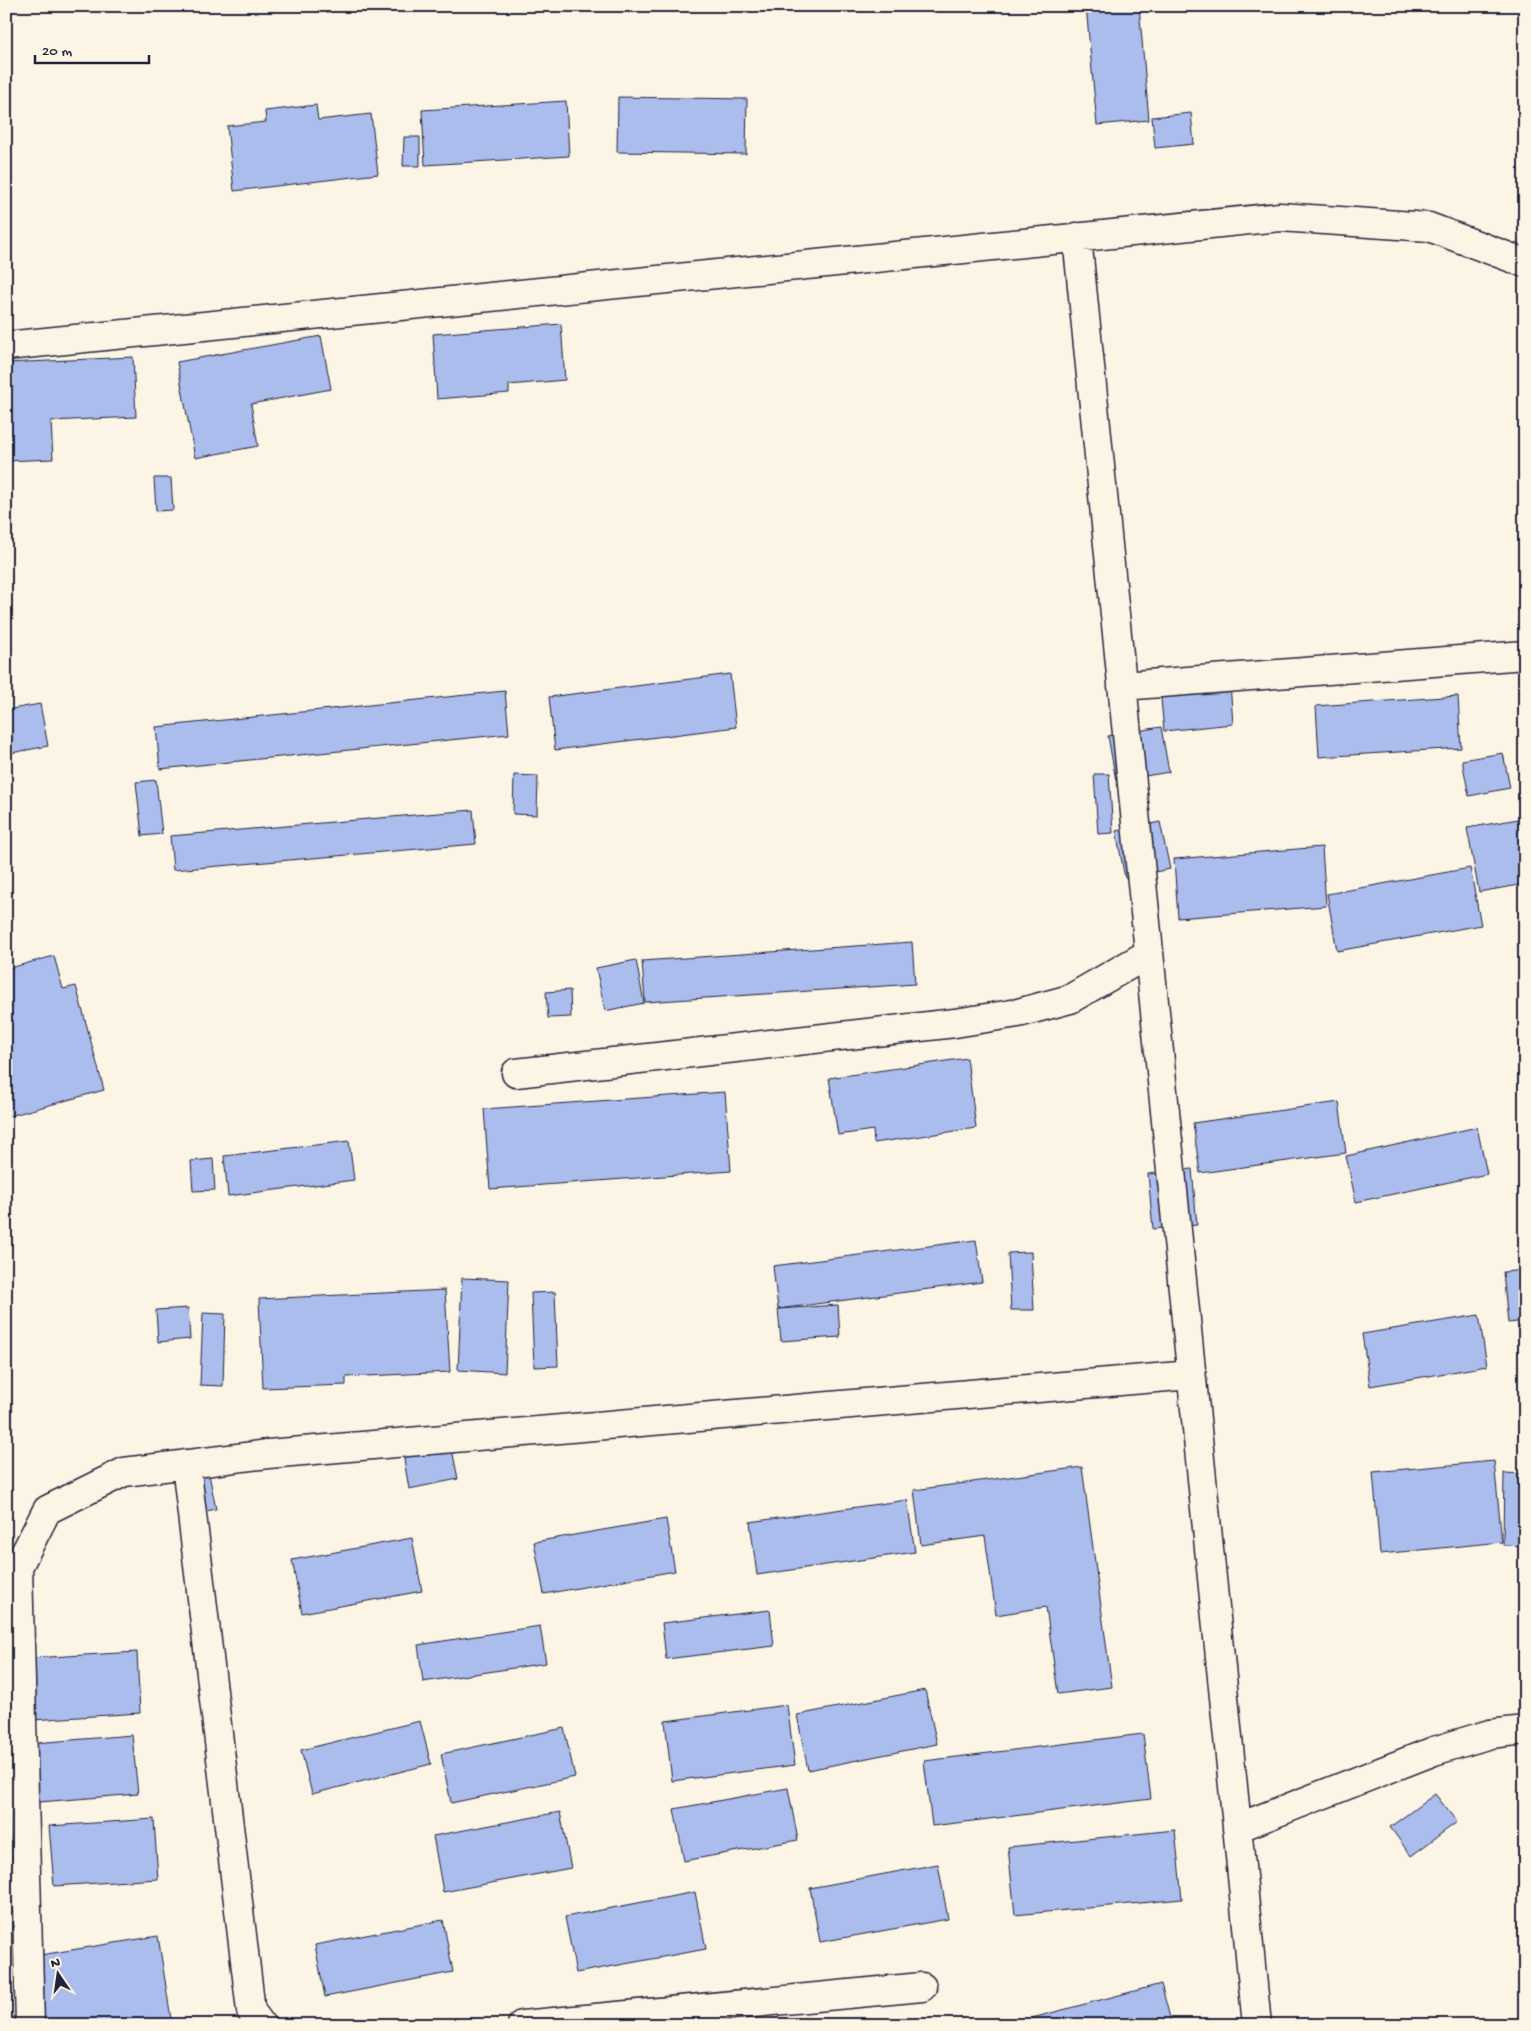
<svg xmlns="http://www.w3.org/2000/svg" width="1531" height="2031" font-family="'Gochi Hand',sans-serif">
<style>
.building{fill:#aabdec;stroke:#22223b}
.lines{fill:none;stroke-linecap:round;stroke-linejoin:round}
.minor-casing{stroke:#22223b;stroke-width:31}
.minor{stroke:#fcf5e5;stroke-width:28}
</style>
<rect width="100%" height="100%" fill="#fcf5e5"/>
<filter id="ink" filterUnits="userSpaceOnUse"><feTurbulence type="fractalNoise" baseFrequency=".02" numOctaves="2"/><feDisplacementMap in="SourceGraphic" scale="10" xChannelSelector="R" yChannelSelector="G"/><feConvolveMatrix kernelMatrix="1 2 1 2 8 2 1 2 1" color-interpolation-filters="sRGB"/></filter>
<g filter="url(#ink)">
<path class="building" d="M1086 6H1139L1149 120 1097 125Z
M618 97 747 99 746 154 617 152Z
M566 101 569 156 425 165 422 110Z
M316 105 318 120 371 114 378 174 234 191 227 126 266 122 265 111Z
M1191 113 1194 144 1155 148 1152 117Z
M404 137H420V166H403Z
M561 324 565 380 509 385V393L437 399 433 334Z
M321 336 331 389 251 404 258 446 195 458 177 362Z
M133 357 136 417 51 421 53 459 6 461V363Z
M154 478H171L173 510 156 511Z
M730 674 736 727 555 750 549 697Z
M1230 683 1233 724 1164 731 1160 689Z
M505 691 509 734 160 769 156 727Z
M1458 696 1461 748 1319 757 1316 706Z
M40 704 48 746 6 754V710Z
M1161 727 1169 772 1116 781 1108 736Z
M1503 753 1510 788 1469 796 1462 760Z
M1094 774H1109L1113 833 1098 834Z
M514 775 538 776 537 815 513 814Z
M156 780 162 834 142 836 136 782Z
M473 810 476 844 173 870 170 836Z
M1518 819 1525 856V884L1479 892 1467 828Z
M1160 822 1170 869 1125 878 1116 831Z
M1322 847 1326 906 1178 918 1174 859Z
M1470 868 1481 925 1337 951 1327 894Z
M912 942 915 984 645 1002 642 961Z
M54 956 63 989 76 986 104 1090 6 1117V969Z
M636 960 644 1003 605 1011 596 968Z
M570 990 571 1017 548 1018 546 992Z
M967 1058 976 1128 874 1143 873 1130 838 1135 829 1078Z
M725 1092 731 1171 490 1189 484 1109Z
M1339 1102 1346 1153 1200 1173 1193 1123Z
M1477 1127 1487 1174 1356 1202 1346 1156Z
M349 1141 354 1180 228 1196 224 1156Z
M213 1159 215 1190 193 1191 191 1161Z
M1192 1169 1197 1225 1153 1229 1148 1174Z
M976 1240 982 1282 778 1309 773 1266Z
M1031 1252 1034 1310H1011L1008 1253Z
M1525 1270V1321L1508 1323 1503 1272Z
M462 1278 509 1280 505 1373 458 1370Z
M445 1290 450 1372 346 1377V1385L263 1388 259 1299Z
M555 1292 558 1366 534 1367 531 1293Z
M838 1305 840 1337 781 1341 778 1309Z
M188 1308 190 1339 158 1342 156 1310Z
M203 1313 225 1314 223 1386 200 1385Z
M1479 1315 1487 1366 1370 1386 1362 1334Z
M449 1434 458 1479 409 1489 401 1442Z
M206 1459 216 1509 186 1515Z
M1494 1461 1502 1542 1380 1554 1373 1472Z
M1082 1467 1112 1687 1058 1694 1046 1607 996 1615 985 1536 921 1545 914 1490Z
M1504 1473 1525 1474V1546L1503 1545Z
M907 1500 915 1552 757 1575 750 1522Z
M666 1519 675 1571 544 1594 534 1542Z
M412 1538 422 1591 302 1613 292 1560Z
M770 1610 774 1646 666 1659 662 1623Z
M540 1626 546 1663 423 1682 418 1645Z
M137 1652 140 1713 17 1721 14 1659Z
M925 1690 937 1744 808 1770 797 1715Z
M787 1705 795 1765 672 1781 665 1721Z
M420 1721 431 1764 312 1794 301 1750Z
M564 1728 575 1777 451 1803 441 1754Z
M1143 1734 1151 1799 932 1826 924 1761Z
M132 1735 138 1794 27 1803 23 1744Z
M788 1788 798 1840 684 1861 674 1809Z
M1435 1794 1457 1822 1411 1856 1390 1827Z
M560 1812 571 1868 443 1892 433 1836Z
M154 1819 158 1879 54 1886 49 1826Z
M1175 1830 1182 1899 1015 1915 1008 1847Z
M938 1864 948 1919 820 1942 810 1888Z
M695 1892 706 1949 576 1973 565 1917Z
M443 1920 453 1972 325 1997 315 1945Z
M158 1936 172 2025H45L34 1956Z
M1161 1984 1172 2025H1034L1032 2018Z"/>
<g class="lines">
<g class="minor-casing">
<path id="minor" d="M1077 237 1257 2025
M6 346 1280 217 1429 227 1525 263
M1122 686 1525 655
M516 1073 955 1023 1018 1013 1070 999 1148 954
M186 1464 251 2011 261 2025
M1237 1828 1434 1751 1490 1734 1525 1730
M30 2025 18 1567 47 1510 124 1472 268 1454 1191 1375
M522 2025 922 1987"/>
</g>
<use href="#minor" class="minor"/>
</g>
</g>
<rect width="1531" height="2031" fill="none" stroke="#fcf5e5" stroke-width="25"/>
<rect x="12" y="12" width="1506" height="2006" fill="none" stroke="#22223b" stroke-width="2" filter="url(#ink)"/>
<g transform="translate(58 1974) rotate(347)" stroke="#fcf5e5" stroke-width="4" paint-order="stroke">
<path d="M0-4L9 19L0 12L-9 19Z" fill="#22223b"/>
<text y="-8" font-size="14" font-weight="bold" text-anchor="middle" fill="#22223b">N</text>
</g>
<path d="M35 55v8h114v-8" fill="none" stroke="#22223b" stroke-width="2.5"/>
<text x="42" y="55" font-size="15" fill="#22223b" stroke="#fcf5e5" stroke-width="4" paint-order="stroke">20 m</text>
</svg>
